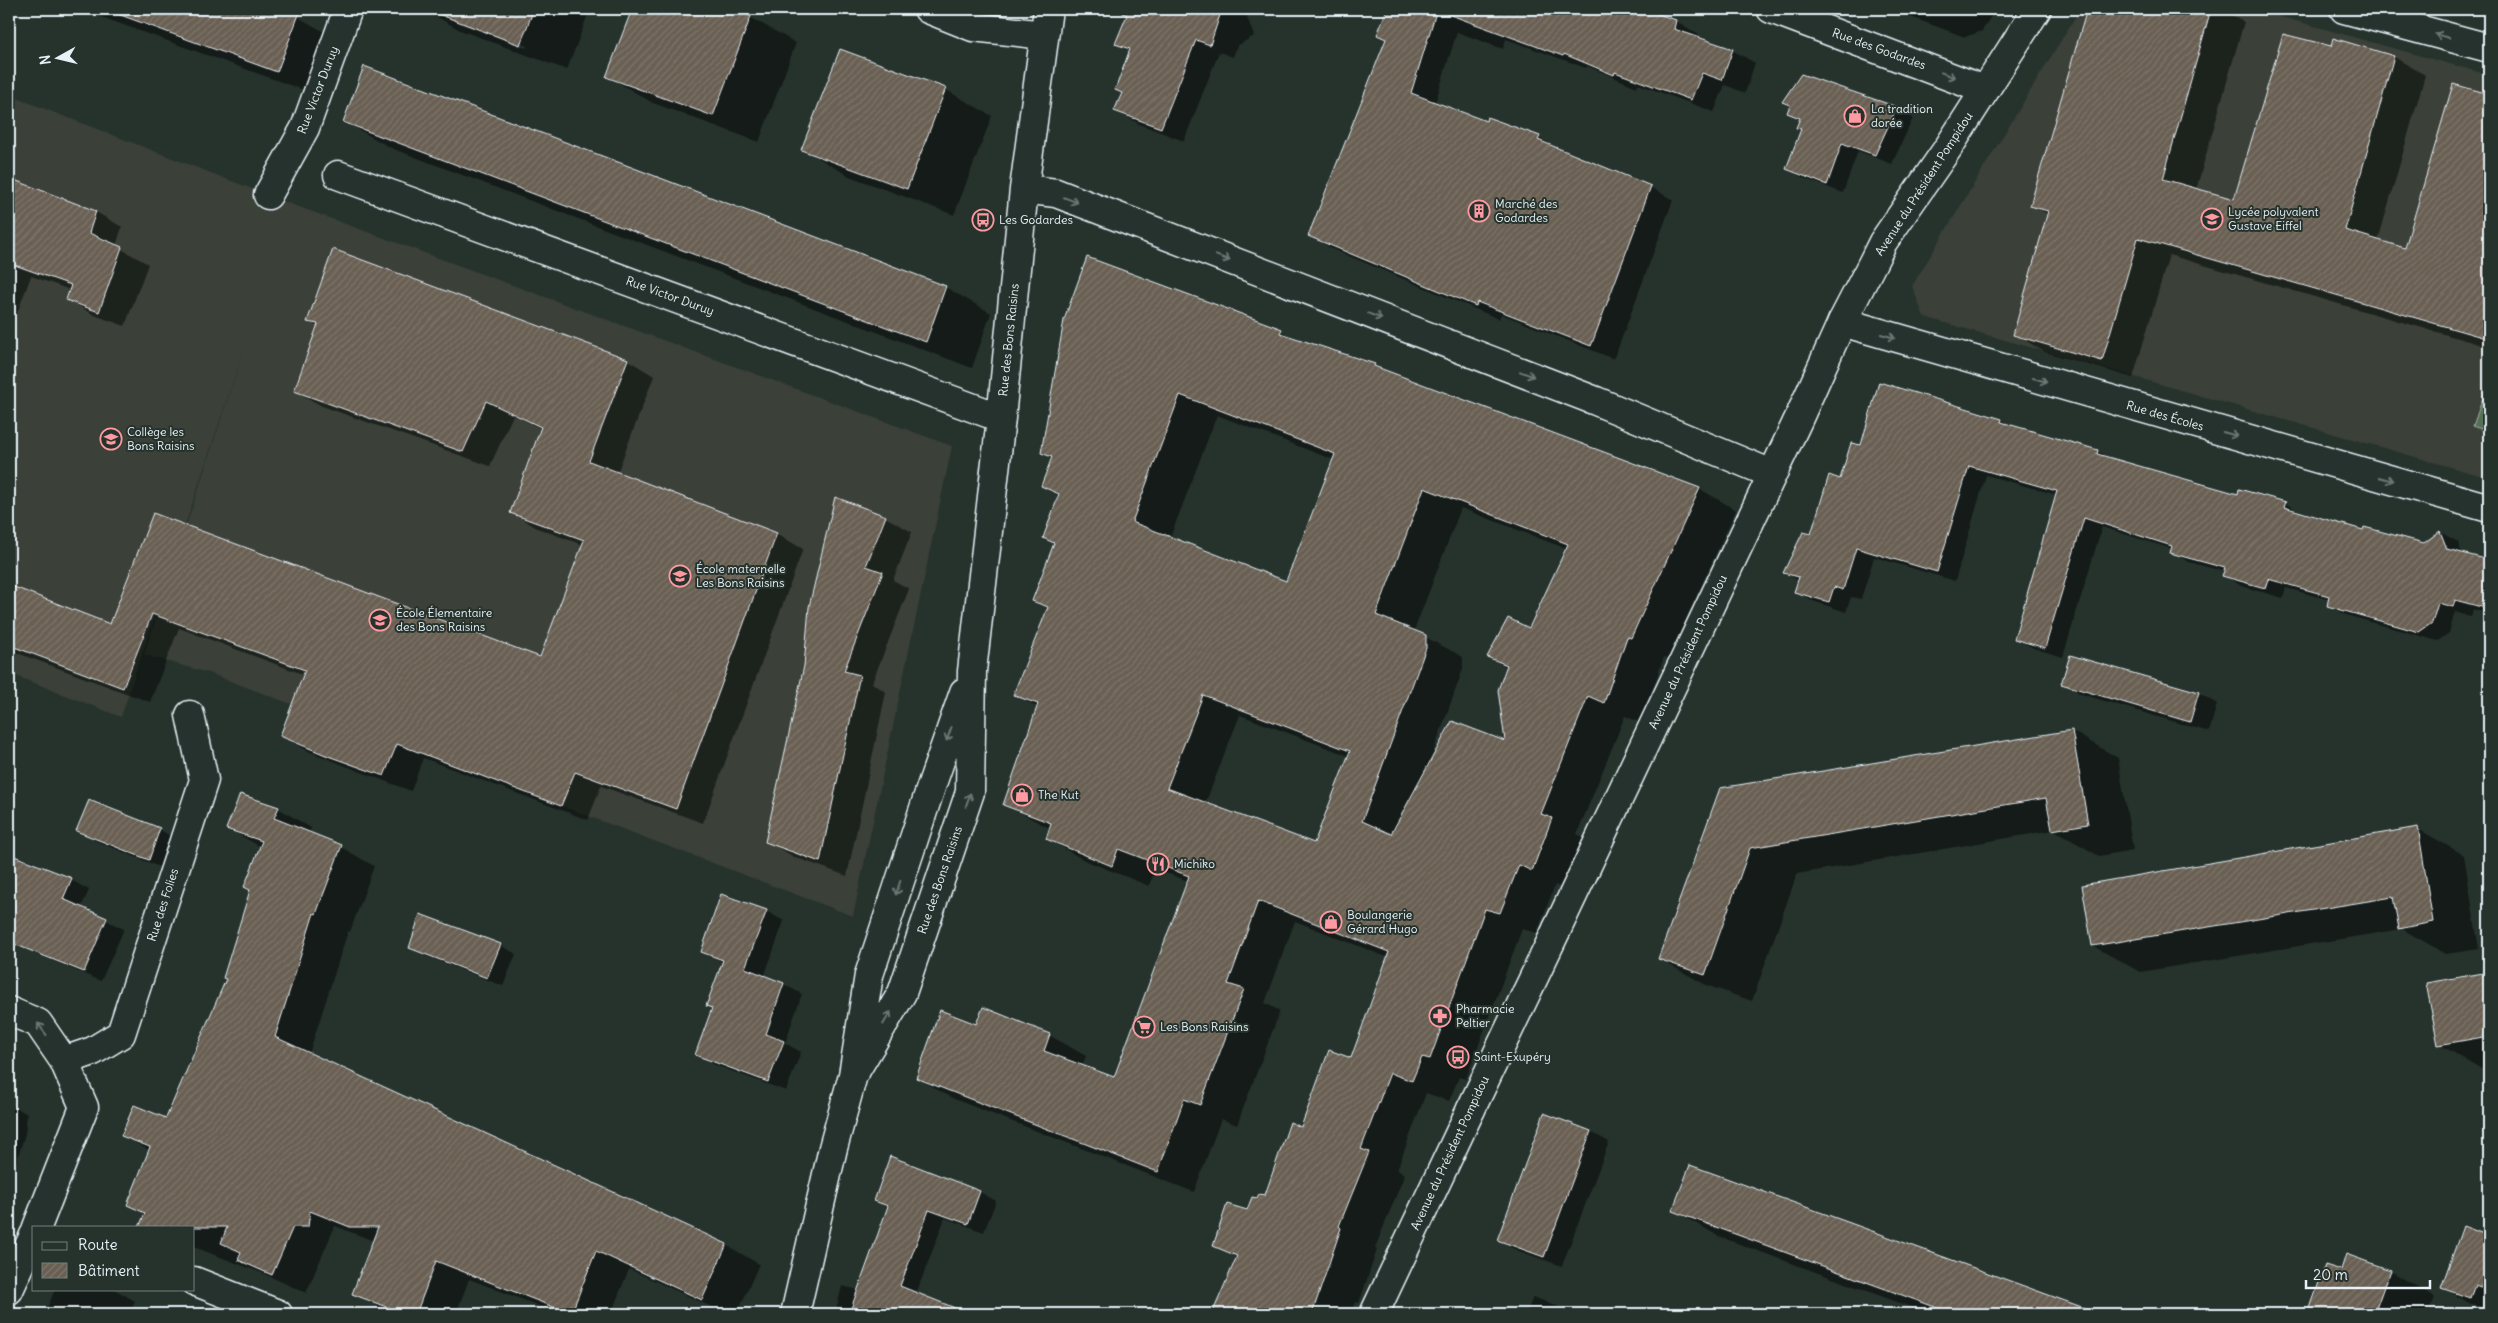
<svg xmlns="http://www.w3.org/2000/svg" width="2498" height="1323" font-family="Delius,sans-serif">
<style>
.built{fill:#3a4038}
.grass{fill:#536f56;stroke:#9eb0a7}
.shadow{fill:#0007;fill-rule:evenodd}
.building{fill:url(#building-hatch);stroke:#e8f1f8;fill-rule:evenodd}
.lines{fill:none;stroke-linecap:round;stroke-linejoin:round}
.street-casing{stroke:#e8f1f8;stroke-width:31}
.secondary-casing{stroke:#e8f1f8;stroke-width:31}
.street{stroke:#26332d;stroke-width:28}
.secondary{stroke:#26332d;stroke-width:28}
.oneway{stroke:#6a7674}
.labels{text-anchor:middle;stroke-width:4;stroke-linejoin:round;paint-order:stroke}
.street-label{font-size:12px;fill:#e8f1f8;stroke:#26332d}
.poi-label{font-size:12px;fill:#e8f1f8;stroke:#26332d;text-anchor:start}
</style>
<defs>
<pattern id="building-hatch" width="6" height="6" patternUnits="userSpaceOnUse" patternTransform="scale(1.25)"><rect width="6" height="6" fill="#695f52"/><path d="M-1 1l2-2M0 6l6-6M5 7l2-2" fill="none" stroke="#7e766c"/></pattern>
</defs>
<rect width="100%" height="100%" fill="#26332d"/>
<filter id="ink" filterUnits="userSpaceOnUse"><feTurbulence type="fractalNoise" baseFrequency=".02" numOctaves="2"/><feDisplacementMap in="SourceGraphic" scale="10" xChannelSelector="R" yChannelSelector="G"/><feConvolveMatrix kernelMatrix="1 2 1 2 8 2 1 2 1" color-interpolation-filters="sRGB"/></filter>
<g filter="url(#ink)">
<path class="built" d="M2080 9H2253L2489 75V478L1924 317 1912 286Z
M9 95 291 204 952 446 853 916 209 673 144 655 245 346 121 717 9 673Z"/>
<path class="grass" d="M2489 380V432L2473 426Z"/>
<path class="shadow" d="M79 9H276L298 17 344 43 323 97Z
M423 9H590L567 70 460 30ZM461 21 527 46 526 48 461 24Z
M633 9H728L750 17 796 43 759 142 653 103 607 76Z
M1131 9H1250L1247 17 1254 36 1237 46 1233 57 1219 52 1184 141 1139 124 1116 110 1123 93 1131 51 1117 43Z
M1389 9H1600L1611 13 1613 9H1640L1676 21 1699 35 1698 38 1732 50 1755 63 1745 93 1725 85 1714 112 1638 84 1637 87 1587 66 1586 68 1506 39 1503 49 1457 32 1435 103 1487 122 1539 138 1562 151 1650 187 1673 200 1614 359 1501 314 1499 319 1332 249 1309 235 1387 40 1379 35Z
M1889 9H1995L1982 31 1965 37Z
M2089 9H2222L2244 22 2196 190 2235 201 2332 48 2334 39 2394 57 2425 75 2378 241 2406 250 2453 85 2489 96V347L2169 255 2133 378 2045 352 2014 334 2049 215 2032 205Z
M840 51 946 90 992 116 954 215 849 176 803 149Z
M1802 76 1897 109 1913 118 1892 164 1858 151 1843 193 1803 178 1788 169 1802 130 1801 120 1789 113 1791 106 1784 102Z
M345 122 945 287 991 313 972 368 391 148Z
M9 180 96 212 122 227 116 246 148 264 125 326 94 315 67 299 70 290 31 276 9 335Z
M334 251 628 360 654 376 617 473 777 534 803 549 703 823 601 786 588 820 423 758 411 791 356 770 308 751 281 736 305 675 179 628 150 702 9 650V587L111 625 154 515 540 659 583 545 537 528 511 512 542 429 513 415 490 466 322 406 295 391 318 327 309 321Z
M1281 331 1296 339 1375 365 1386 372 1700 489 1736 510 1668 658 1664 657 1641 723 1625 716 1577 834 1588 840 1569 891 1555 885 1537 933 1522 929 1466 1079 1459 1077 1449 1101 1426 1093 1397 1170 1405 1174 1375 1248 1377 1250 1359 1303 1356 1302 1351 1314H1213L1238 1258 1215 1245 1258 1199 1266 1196 1302 1128 1351 1060 1389 958 1295 921 1265 1003 1280 1011 1237 1125 1221 1119 1194 1192 954 1099 917 1078 977 1025 1049 1035 1086 1056 1082 1066 1114 1078 1188 881 1155 869 1149 886 1084 860 1048 839 1051 829 1004 804 1038 708 1015 694 1048 609 1034 600 1055 544 1044 538 1060 496 1043 486 1053 458 1043 452ZM1217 415 1334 460 1287 582 1170 538ZM1461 508 1567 549 1530 629 1488 657 1508 668 1506 743 1426 772 1463 669V657L1414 631ZM1240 715 1349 756 1315 845 1205 804Z
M1879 384 2002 420 2014 427 2097 451 2113 460 2239 496 2285 503 2302 513 2364 532 2424 544 2440 532 2458 542 2462 554 2489 561V614L2473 609 2471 617 2455 612 2449 633 2438 641 2346 615 2328 605 2330 600 2286 588 2283 598 2241 586 2224 575 2225 572 2189 562 2172 552V549L2102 527 2063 657 2033 648 2015 638 2057 495 1986 475 1955 581 1874 557 1861 599 1851 597 1846 612 1813 601 1796 591 1799 581 1784 572 1812 536 1841 480 1861 447Z
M885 517 912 532 893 580 909 589 872 683 886 692 847 876 794 857 767 841 805 667Z
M2070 656 2199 693 2217 704 2209 732 2081 694 2063 683Z
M2072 731 2118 758 2133 850 2099 856 2054 830 1797 874 1752 1001 1706 985 1659 959 1721 789Z
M278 808 311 828 309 833 341 847 374 866 350 932 348 931 309 1054 726 1245 759 1264 737 1314H727L629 1269 611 1314H560L469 1279 456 1314H392L354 1293 374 1241 335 1226 306 1293 262 1273 194 1247V1227L146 1215 128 1205 150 1151 123 1136 167 1119 228 979 252 890 261 847 227 828Z
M159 829 177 840 167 870 96 841 78 830Z
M2418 829 2464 855 2479 949 2446 954 2402 929 2140 972 2093 946Z
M9 854 71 880 89 890 81 908 124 929 101 981 46 958 28 948 35 935 9 923Z
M766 911 784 921 764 977 783 984 802 994 785 1043 801 1052 786 1091 715 1065 697 1054 713 1009 708 1006 724 963 702 951Z
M500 945 516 954 503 986 426 956 411 947Z
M2489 974V1070L2485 1071 2439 1044 2428 984Z
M9 1103 27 1114 25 1134 15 1167 9 1166Z
M1545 1115 1591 1132 1609 1142 1562 1266 1516 1250 1498 1240Z
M891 1158 980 1192 996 1201 984 1232 945 1218 916 1294 968 1314H835L842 1286 860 1290 889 1208 875 1201Z
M1690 1166 2098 1314H1930L1720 1237 1674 1211Z
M2464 1228 2489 1237V1310L2469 1303 2442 1287Z
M2326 1267 2341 1272 2390 1271 2435 1297 2429 1314H2309Z
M55 1289H114L135 1301 129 1314H45Z
M1533 1297 1578 1314H1526Z"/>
<path class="building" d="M115 9H301L277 72 115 13Z
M434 9H534L520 45 433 12Z
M632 9H731L751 16 713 116 606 77Z
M1123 9H1222L1210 45 1196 40 1161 128 1114 111 1122 93 1115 90 1130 49 1115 44 1127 15 1122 13Z
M1387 9H1437L1411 93 1486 121 1487 117 1540 136 1538 140 1651 186 1591 346 1477 302 1476 306 1308 236 1386 39 1377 35Z
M1445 9H1644L1676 20 1674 29 1733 49 1722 80 1702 73 1691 100 1615 72 1614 75 1564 54 1563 56 1445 13Z
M2087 9H2211L2163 179 2234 199 2283 34 2331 46 2333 38 2394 56 2345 230 2405 248 2453 84 2489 94V339L2138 238 2102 361 2013 335 2048 211 2030 206Z
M840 49 946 88 907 189 801 150Z
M364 66 946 286 926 342 343 122Z
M1801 74 1897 107 1875 155 1842 143 1827 185 1786 169 1801 129 1796 128 1800 118 1787 113 1790 105 1782 102Z
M9 178 96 211 89 233 122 247 99 312 66 300 71 285 9 263Z
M333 249 628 359 589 461 777 533 676 809 575 772 561 806 397 744 384 776 328 756 280 736 305 670 152 614 123 688 9 645V585L110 624 153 513 540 657 584 540 510 513 541 427 486 401 463 452 294 391 318 324 307 322Z
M1087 257 1282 329 1280 333 1375 364 1374 366 1700 488 1631 638 1627 637 1604 703 1588 696 1541 814 1552 818 1532 871 1519 865 1500 913 1485 909 1430 1059 1422 1057 1412 1081 1390 1073 1361 1149 1369 1152 1339 1226 1341 1228 1312 1314H1212L1237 1256 1213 1246 1227 1204 1247 1210 1252 1197 1257 1198 1259 1194 1265 1195 1290 1122 1301 1127 1329 1050 1351 1058 1389 952 1258 901 1228 984 1244 989 1200 1105 1184 1099 1158 1172 916 1078 940 1010 976 1024 983 1007 1050 1034 1044 1051 1114 1077 1189 876 1118 849 1112 866 1046 839 1051 823 1003 805 1038 704 1013 695 1048 607 1032 601 1054 543 1043 538 1059 494 1041 486 1052 457 1041 453 1064 320ZM1180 395 1335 454 1286 581 1132 522ZM1424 488 1568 544 1529 628 1508 618 1487 657 1507 665 1498 690 1505 741 1452 721 1391 834 1362 821 1426 648V635L1376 615ZM1203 695 1350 751 1314 843 1167 788Z
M1879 382 2002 419 2001 422 2098 450 2097 454 2238 494 2239 489 2286 502 2284 507 2363 530 2364 527 2424 543 2440 531 2447 549 2489 560V609L2455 600 2453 607 2438 603 2432 623 2419 632 2327 606 2329 596 2268 579 2265 588 2222 576 2225 568 2170 553 2172 546 2084 518 2045 648 2014 639 2057 491 1969 466 1937 572 1856 548 1843 590 1834 587 1829 602 1794 592 1799 577 1783 573 1803 532 1811 534 1829 475 1840 479 1851 443 1861 445Z
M835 497 886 516 866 566 883 572 844 671 860 675 820 862 765 842 804 666 809 607Z
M2070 655 2199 692 2190 722 2061 684Z
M2072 730 2088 824 2052 830 2046 798 1750 848 1705 975 1658 959 1720 788Z
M240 794 279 807 274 818 342 845 316 914 314 913 275 1037 727 1244 702 1300 596 1251 571 1314 436 1261 416 1314H405L352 1294 378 1227H350L310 1211 308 1227H293L272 1275 238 1260 241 1252 221 1243 227 1227H139L145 1213 127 1205 150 1147 121 1136 134 1105 166 1118 226 979 223 978 250 890 244 887 262 841 226 829Z
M89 800 160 828 149 860 76 831Z
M2418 827 2433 922 2399 929 2393 897 2092 946 2082 885Z
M9 854 72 878 63 899 107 918 84 972 9 942Z
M721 894 767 910 745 968 784 983 766 1034 784 1041 768 1082 695 1055 712 1008 706 1006 723 960 701 952Z
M420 914 501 944 487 978 409 948Z
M2489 972V1036L2438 1045 2426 983Z
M1544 1113 1591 1131 1544 1257 1497 1240Z
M890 1156 980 1191 968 1224 929 1210 900 1286 965 1312V1314H849L888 1206 874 1201Z
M1690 1165 2090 1310 2089 1314H1954L1672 1211Z
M2463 1226 2489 1236V1290L2475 1285 2470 1298 2441 1288Z
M2346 1254 2390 1270 2374 1314H2308L2325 1265 2341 1270Z"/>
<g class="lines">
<g class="street-casing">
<path id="street" d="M928 9 973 27 1044 35
M1771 9 1985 90
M2344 9 2489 48
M338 175 1001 418
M1024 189 1056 193 1596 401 1772 474
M268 195 305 128 348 9
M1842 322 2489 508
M9 1011 38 1023 64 1061 84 1107 37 1227
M64 1061 93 1051 121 1034 204 780 190 715
M853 1075 902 993 970 792 972 671 1001 418 1024 189 1048 9
M1471 1109 1557 929
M194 1281 278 1314
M9 1290 34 1235
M795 1314 833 1148 853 1075 869 975 932 784 964 692"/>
</g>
<g class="secondary-casing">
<path id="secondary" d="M1557 929 1798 420 1842 322 1872 264 1883 242 1948 148 2037 9
M1374 1314 1471 1109"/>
</g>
<use href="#street" class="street"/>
<use href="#secondary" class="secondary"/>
</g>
<defs><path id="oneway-shaft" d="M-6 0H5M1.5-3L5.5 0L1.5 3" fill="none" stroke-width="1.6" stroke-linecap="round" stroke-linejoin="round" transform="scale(1.25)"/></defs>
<g class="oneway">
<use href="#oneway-shaft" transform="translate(2442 36) rotate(-165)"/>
<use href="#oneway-shaft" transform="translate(1948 75) rotate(21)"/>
<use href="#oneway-shaft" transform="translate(1071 200) rotate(21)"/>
<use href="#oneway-shaft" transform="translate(1223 258) rotate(21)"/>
<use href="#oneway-shaft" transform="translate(1375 316) rotate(21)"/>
<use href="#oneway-shaft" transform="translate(1888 336) rotate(16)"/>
<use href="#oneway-shaft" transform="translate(1527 374) rotate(21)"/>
<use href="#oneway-shaft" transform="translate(2040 380) rotate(16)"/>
<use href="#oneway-shaft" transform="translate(2230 434) rotate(16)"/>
<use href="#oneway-shaft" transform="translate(2386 479) rotate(16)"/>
<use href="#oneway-shaft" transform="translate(949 734) rotate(110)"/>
<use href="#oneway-shaft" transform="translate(968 800) rotate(-71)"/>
<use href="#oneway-shaft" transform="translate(898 888) rotate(108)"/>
<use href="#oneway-shaft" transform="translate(887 1018) rotate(-59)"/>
<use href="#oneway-shaft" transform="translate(42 1029) rotate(-126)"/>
</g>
</g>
<defs>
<g id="shop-ring" transform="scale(1.125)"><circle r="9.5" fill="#26332d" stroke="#ff9aa2" stroke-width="1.5"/><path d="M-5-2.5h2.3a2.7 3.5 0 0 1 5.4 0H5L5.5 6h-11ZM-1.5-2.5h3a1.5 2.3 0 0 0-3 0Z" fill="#ff9aa2"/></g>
<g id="building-ring" transform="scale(1.125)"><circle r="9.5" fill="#26332d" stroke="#ff9aa2" stroke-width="1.5"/><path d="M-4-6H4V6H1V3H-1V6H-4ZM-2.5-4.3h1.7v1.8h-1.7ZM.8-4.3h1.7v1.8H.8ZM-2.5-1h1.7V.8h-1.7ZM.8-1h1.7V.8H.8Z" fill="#ff9aa2"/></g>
<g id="school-ring" transform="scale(1.125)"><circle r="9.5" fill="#26332d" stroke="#ff9aa2" stroke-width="1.5"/><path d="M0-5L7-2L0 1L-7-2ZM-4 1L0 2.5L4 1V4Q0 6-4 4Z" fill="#ff9aa2"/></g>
<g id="bus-ring" transform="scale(1.125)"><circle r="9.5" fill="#26332d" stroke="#ff9aa2" stroke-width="1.5"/><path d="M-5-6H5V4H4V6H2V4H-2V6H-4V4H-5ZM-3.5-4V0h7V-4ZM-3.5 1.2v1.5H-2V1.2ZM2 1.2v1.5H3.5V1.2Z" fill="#ff9aa2"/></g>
<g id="restaurant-ring" transform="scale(1.125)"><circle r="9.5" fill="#26332d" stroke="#ff9aa2" stroke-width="1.5"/><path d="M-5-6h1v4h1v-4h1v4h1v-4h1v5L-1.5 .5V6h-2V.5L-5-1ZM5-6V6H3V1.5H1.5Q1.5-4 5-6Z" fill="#ff9aa2"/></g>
<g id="pharmacy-ring" transform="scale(1.125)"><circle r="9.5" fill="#26332d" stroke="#ff9aa2" stroke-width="1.5"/><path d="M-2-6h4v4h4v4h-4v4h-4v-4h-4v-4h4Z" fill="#ff9aa2"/></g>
<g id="supermarket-ring" transform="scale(1.125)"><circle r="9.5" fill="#26332d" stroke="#ff9aa2" stroke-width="1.5"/><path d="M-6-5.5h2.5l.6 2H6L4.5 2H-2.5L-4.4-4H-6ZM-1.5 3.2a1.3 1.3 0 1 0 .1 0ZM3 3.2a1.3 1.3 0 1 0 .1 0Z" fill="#ff9aa2"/></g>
</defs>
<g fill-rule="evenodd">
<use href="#shop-ring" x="1855" y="116"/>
<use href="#building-ring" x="1479" y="211"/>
<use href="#school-ring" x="2212" y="219"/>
<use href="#bus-ring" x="983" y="220"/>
<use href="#school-ring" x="111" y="439"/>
<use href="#school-ring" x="680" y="576"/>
<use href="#school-ring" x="380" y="620"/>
<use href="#shop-ring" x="1022" y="795"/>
<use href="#restaurant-ring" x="1158" y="864"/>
<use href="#shop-ring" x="1331" y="922"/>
<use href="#pharmacy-ring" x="1440" y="1016"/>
<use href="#supermarket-ring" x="1144" y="1027"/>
<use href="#bus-ring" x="1458" y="1057"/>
</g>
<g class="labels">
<g class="street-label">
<text transform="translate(1879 49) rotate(20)" y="4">Rue des Godardes</text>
<text transform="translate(318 90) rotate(-69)" y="4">Rue Victor Duruy</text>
<text transform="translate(1924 184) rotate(-57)" y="4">Avenue du Président Pompidou</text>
<text transform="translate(670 296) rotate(20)" y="4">Rue Victor Duruy</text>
<text transform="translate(1009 340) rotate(-84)" y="4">Rue des Bons Raisins</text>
<text transform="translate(2165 416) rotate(16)" y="4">Rue des Écoles</text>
<text transform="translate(1688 652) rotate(-65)" y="4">Avenue du Président Pompidou</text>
<text transform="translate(940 880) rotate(-71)" y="4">Rue des Bons Raisins</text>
<text transform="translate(163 905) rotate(-72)" y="4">Rue des Folies</text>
<text transform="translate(1450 1153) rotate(-65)" y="4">Avenue du Président Pompidou</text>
</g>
<g class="poi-label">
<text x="1871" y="113">La tradition<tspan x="1871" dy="14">dorée</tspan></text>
<text x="1495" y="208">Marché des<tspan x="1495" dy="14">Godardes</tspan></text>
<text x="2228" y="216">Lycée polyvalent<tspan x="2228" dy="14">Gustave Eiffel</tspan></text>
<text x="999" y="224">Les Godardes</text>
<text x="127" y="436">Collège les<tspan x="127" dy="14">Bons Raisins</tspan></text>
<text x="696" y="573">École maternelle<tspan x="696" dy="14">Les Bons Raisins</tspan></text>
<text x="396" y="617">École Élementaire<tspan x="396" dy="14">des Bons Raisins</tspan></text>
<text x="1038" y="799">The Kut</text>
<text x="1174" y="868">Michiko</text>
<text x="1347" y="919">Boulangerie<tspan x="1347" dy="14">Gérard Hugo</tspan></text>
<text x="1456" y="1013">Pharmacie<tspan x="1456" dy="14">Peltier</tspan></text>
<text x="1160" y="1031">Les Bons Raisins</text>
<text x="1474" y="1061">Saint-Exupéry</text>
</g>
</g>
<rect width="2498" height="1323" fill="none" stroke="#26332d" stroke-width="30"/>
<rect x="15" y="15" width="2468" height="1293" fill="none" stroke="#e8f1f8" stroke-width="2" filter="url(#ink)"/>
<rect x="32" y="1226" width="162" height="65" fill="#26332d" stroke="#747f7e"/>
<rect x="42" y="1242" width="25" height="8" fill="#26332d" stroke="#747f7e"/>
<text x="78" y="1250" font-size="15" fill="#e8f1f8">Route</text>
<rect x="42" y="1263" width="25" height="15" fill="url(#building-hatch)" stroke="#747f7e"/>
<text x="78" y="1276" font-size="15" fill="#e8f1f8">Bâtiment</text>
<g transform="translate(58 58) rotate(262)" stroke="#26332d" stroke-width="4" paint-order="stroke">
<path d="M0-4L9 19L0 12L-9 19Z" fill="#e8f1f8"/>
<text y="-8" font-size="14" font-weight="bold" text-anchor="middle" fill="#e8f1f8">N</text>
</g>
<path d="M2306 1280v8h124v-8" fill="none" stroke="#e8f1f8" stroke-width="2.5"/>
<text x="2313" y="1280" font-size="15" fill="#e8f1f8" stroke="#26332d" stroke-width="4" paint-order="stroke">20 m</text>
</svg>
